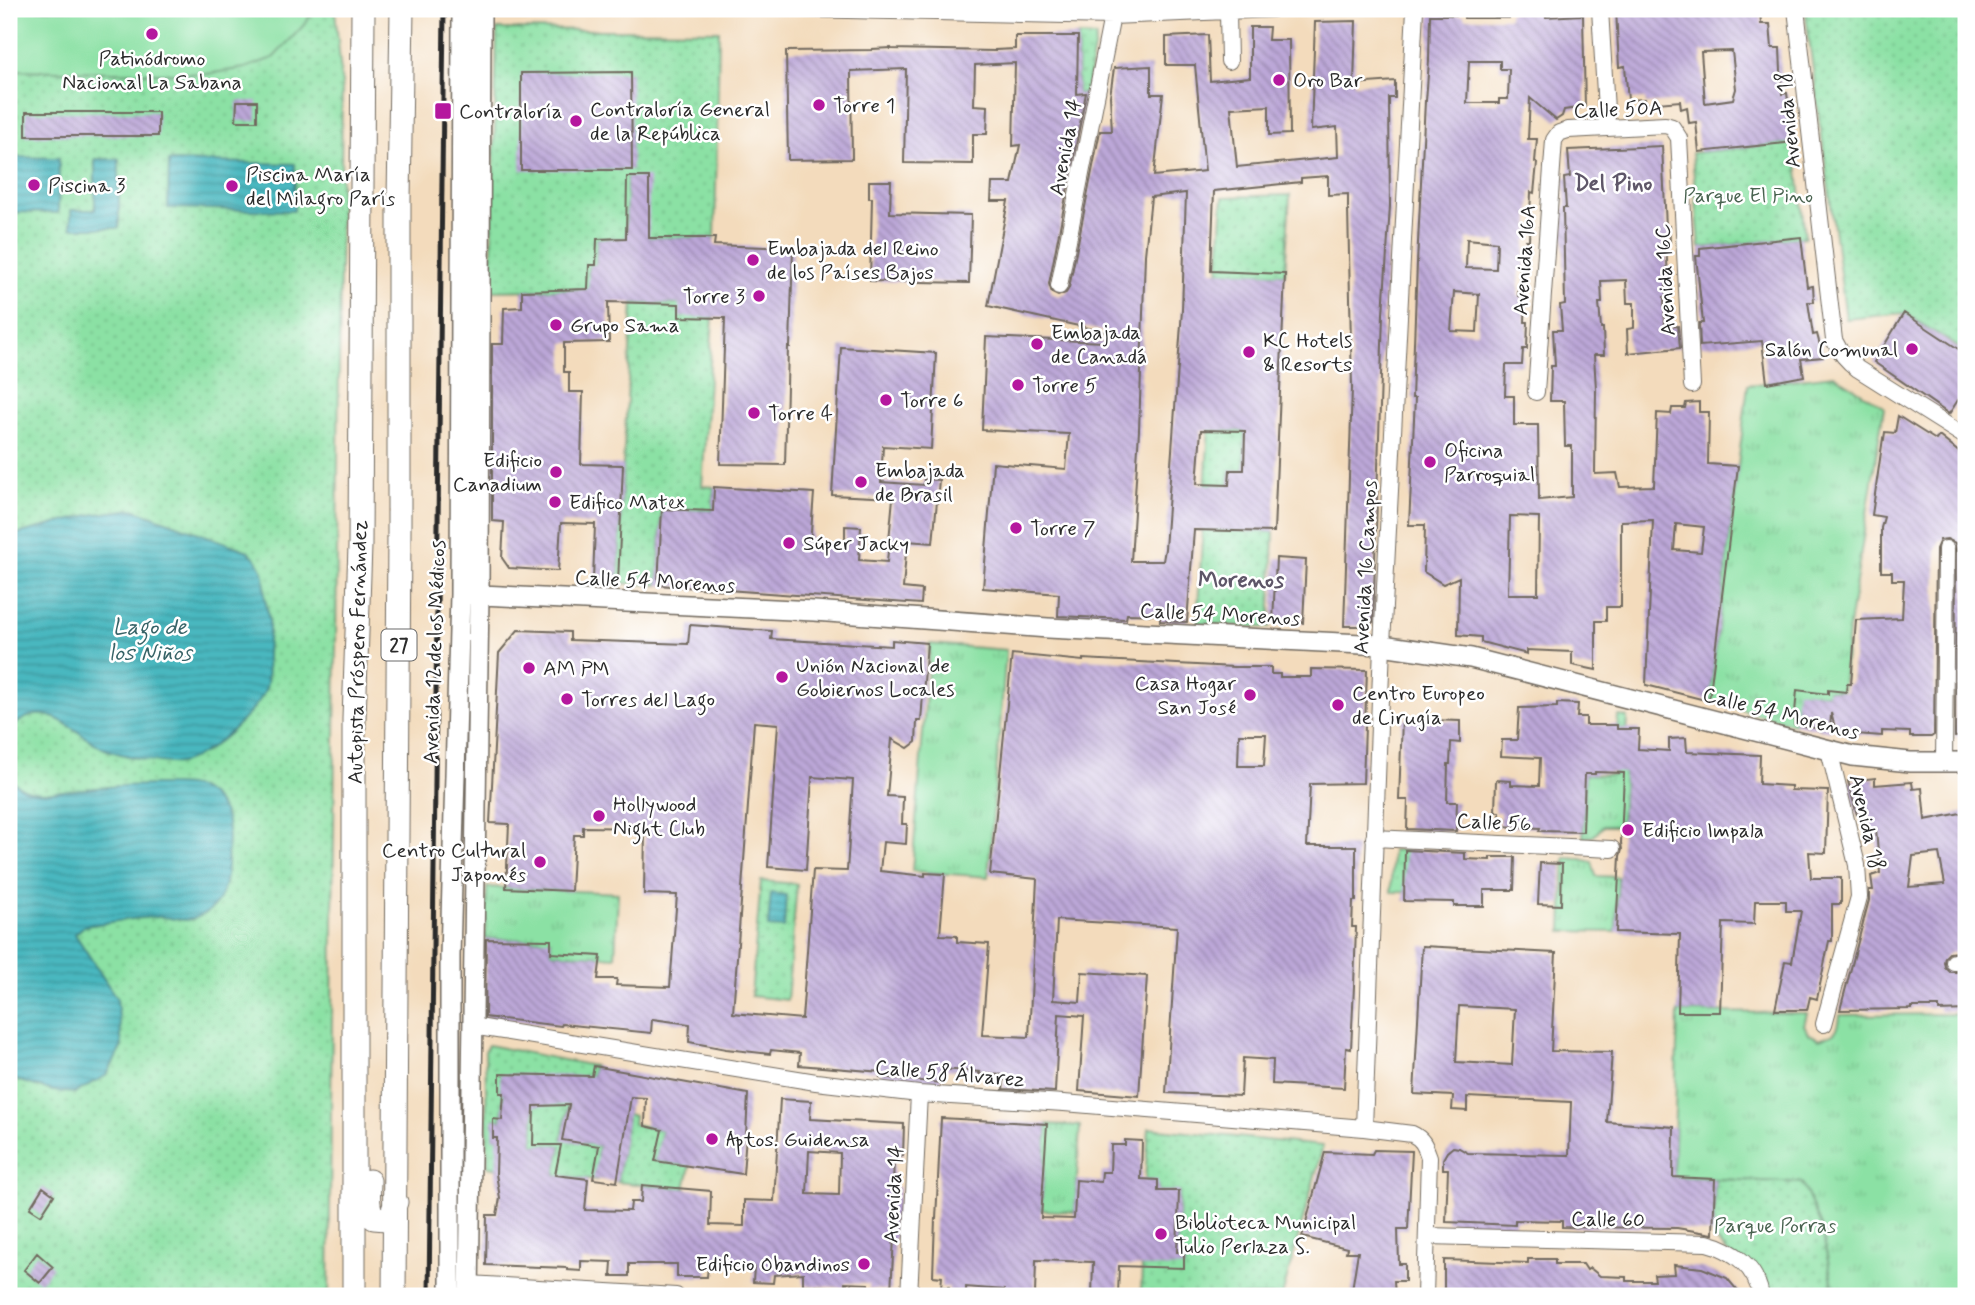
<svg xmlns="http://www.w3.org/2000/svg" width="1975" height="1305" font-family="Mynerve,sans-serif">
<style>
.grass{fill:url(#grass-tufts);stroke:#5b8668;stroke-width:2}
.park{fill:url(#park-dots);stroke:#5b8668;stroke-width:2}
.pitch{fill:#8be1a4;stroke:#5b8668;stroke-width:2}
.water{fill:url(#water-rules);stroke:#3a7276;stroke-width:2}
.building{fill:url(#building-back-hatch);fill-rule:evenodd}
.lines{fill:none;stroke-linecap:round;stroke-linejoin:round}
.minor-casing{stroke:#71695e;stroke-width:18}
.major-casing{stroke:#71695e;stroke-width:22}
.highway-casing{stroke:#71695e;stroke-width:25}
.minor{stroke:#fff;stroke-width:16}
.major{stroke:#fff;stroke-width:19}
.highway{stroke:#fff;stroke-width:23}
.rail{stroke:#2b2b2b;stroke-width:5}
.poi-dot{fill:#b5179e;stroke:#fff;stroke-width:2.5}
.labels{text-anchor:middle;stroke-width:5;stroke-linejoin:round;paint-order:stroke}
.shield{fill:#fff;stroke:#6b6b6b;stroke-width:2}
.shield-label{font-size:19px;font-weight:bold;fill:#2b2b2b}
.poi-label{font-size:21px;fill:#2b2b2b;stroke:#fff;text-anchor:start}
.street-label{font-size:21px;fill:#2b2b2b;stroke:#fff}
.park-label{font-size:21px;fill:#48624f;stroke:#fff}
.neighbourhood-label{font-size:23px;font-weight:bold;fill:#5e5668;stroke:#fff}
.water-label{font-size:23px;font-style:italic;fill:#376367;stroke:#fff}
</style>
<defs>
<pattern id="grass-tufts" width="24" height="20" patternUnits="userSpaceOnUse" patternTransform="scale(1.75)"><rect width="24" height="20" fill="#8be1a4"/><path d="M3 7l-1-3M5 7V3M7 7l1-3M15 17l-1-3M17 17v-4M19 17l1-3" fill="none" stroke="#78c18d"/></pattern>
<pattern id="park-dots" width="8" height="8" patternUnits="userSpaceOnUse" patternTransform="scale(1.75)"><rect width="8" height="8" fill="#8be1a4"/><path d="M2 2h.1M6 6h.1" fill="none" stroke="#78c18d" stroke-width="1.8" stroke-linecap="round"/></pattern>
<pattern id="water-rules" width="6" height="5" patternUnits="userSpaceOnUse" patternTransform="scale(1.75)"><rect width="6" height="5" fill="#49b8c0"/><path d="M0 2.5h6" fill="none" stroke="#3d969c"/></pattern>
<pattern id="building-back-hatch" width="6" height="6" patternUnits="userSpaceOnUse" patternTransform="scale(1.75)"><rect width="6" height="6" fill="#bca7d8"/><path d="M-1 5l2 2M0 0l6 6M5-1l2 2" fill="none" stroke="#9988af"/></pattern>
</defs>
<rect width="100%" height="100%" fill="#fff"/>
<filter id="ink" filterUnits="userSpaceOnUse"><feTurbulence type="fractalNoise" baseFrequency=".0143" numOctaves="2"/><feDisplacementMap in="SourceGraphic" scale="14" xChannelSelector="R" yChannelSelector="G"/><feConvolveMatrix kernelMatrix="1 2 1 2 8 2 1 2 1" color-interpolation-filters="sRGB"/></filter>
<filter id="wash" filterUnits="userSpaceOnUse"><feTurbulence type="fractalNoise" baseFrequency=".00686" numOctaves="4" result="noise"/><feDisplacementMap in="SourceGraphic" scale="28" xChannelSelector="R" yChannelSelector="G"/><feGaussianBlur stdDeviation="1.57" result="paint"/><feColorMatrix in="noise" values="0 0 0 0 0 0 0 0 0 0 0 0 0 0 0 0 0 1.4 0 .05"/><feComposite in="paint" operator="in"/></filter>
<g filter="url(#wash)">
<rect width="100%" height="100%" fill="#f3dbbc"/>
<path class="grass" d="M1834 375 1884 407 1848 632 1842 691 1828 690V694L1798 691 1794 724 1709 701 1748 385Z
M930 644 1006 650 988 877 912 871Z
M1618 716 1627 717 1621 826H1603L1594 836 1583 838 1585 774 1614 775Z
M1565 858 1581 859 1592 862 1596 876 1618 877 1616 932 1562 931Z
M487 887 618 893 615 957 551 953V940L485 939Z
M1678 1012 1807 1013 1804 1025 1809 1034 1819 1039C1835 1034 1839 1032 1840 1015L1966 1014V1296H1833L1834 1291 1821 1226 1802 1183 1673 1177Z
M1047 1124 1080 1126 1075 1212 1041 1210Z"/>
<path class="park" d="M9 9H335L342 85 329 1296H9Z
M1805 9H1966V352L1904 313 1846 319Z
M497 29 719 31 715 238H649L627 177 626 238 597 239 596 265 589 266 588 273 596 289 491 291Z
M1078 36 1096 37 1086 93 1077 94Z
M1795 142 1805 237 1700 248 1692 153Z
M1290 195 1285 274 1221 272 1214 430 1245 431 1244 470H1230L1229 485 1209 530 1274 532 1270 628 1197 623 1223 197Z
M633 303 679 304 713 317 702 486 714 487 713 511 662 509 658 585 618 583 623 465Z
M1392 850H1405L1464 893 1391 892Z
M761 881 797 884 787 1000 751 996Z
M488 1045 594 1066 588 1095 628 1114 634 1116 633 1124 662 1130 656 1161 684 1165 707 1087 685 1189 617 1182 627 1118 568 1108 562 1139 599 1146 597 1156 601 1157 597 1180 555 1175 561 1146 533 1145 534 1106 504 1093 502 1120 494 1119 501 1138 499 1169 488 1167 485 1051Z
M1149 1128 1323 1146 1282 1296H1141L1142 1266 1184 1267V1253L1177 1252 1179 1192 1158 1191 1145 1180Z
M1715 1179 1802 1183 1821 1226 1834 1291 1833 1296H1767L1713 1237Z"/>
<path class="pitch" d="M9 9H314L305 24 273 58 245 68 207 74 9 70Z"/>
<path class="water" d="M9 157 59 158 58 213 9 212Z
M95 159H119V228H71V210H95Z
M169 161 295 164 294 211 168 208Z
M133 509 248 551C255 557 260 563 263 572 266 581 264 589 265 598 266 605 268 612 269 619 270 631 267 644 267 656 267 667 269 678 266 688 258 712 204 760 179 763 164 765 114 754 101 747 69 729 42 694 9 731V536L90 515Z
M9 776C18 789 29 792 44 793 85 789 125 784 166 785 177 785 188 785 198 788 216 795 229 815 228 834 226 866 233 909 191 919 180 922 171 917 160 917 137 917 113 922 91 925L84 926 75 934 117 999 122 1046 107 1075 75 1093 53 1091 9 1078Z
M771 893 786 895 784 928 768 927Z"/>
<g id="blocks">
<path class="building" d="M1546 9V17L1583 15 1585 107 1564 110 1562 116 1556 120 1530 98 1528 139H1537L1535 162 1537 163 1534 193 1531 192 1529 240H1526L1525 270H1520L1518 296 1526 297 1525 322H1528L1527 349H1523L1522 365H1506L1505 396H1514V425H1538L1539 500 1572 497V446H1565L1564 401H1550L1551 366H1555L1553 330H1562L1560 305 1565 304 1563 208H1566L1564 178 1570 177 1568 150 1662 146 1666 227 1669 226 1670 242H1666L1668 278H1666V297H1664L1665 327 1678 326 1680 348 1628 353 1627 329 1634 328V303H1627L1626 280 1601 281 1602 303H1599L1601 328H1603L1604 355H1594L1596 389 1595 474 1617 473 1620 487 1654 486 1657 413 1671 414 1672 408H1685L1686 403 1699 402V412H1709L1708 464 1738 466 1709 701 1646 685 1653 520 1621 521V607H1606V621H1596V670L1572 665V652L1527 650V654L1481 642V637L1458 635 1459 577 1443 584 1424 572 1425 525H1409L1415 398H1412L1417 263 1425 101H1426L1429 61 1430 15H1464V18H1509V12ZM1469 61H1500V69H1509L1508 99H1499V103H1467ZM1467 239 1497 242 1496 269 1466 268ZM1454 292 1479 294 1477 332 1451 331ZM1510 516 1539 517 1538 594H1508ZM1676 524 1704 527 1701 552 1674 550Z
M1616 9H1747V12L1760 11 1761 24H1770L1772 48H1780L1782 94 1787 93 1792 130H1794L1795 142 1699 152 1696 122 1689 123 1687 107 1681 109 1680 101 1646 104 1645 99 1628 100 1625 66 1619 67ZM1732 51 1736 89 1733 99 1705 103 1701 52Z
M1356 21 1354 84 1395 81V98H1389L1390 206 1383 314 1373 622 1368 626H1344L1352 388 1348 209V194L1328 195V176L1301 178V182L1214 191 1211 271 1285 274 1274 532 1194 530 1187 622 1160 621V615L1127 614 1126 619 1058 616 1059 594 983 588 993 463 1066 469 1069 434 982 430 986 337 1104 342 1106 332 988 306 1008 201H991L992 183H1012L1020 145 1013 146 1015 63 975 65 974 105 988 106 987 134H973V164L904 163 906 69 851 71 852 159 788 160 786 51 872 50V49L891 48V49L995 51V50L1015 49V36H1078L1077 94 1086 93 1049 284 1052 293 1058 296 1066 293 1069 288 1100 131H1112L1110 96 1114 68 1151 66V94H1163L1154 176 1205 171 1195 65H1166V37L1208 35 1210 81 1250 77V27H1269L1268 40H1289L1290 134 1269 135V106L1231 108 1237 167 1338 157 1337 127 1311 130 1315 22ZM1186 193 1182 310 1165 549 1163 561H1131L1139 430 1145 255 1151 197ZM1201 430 1245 431 1244 470H1230L1229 485 1197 484Z
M631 72 632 170H521V73Z
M237 101H257V121H236Z
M26 112H158V136H26Z
M627 177H649V238H715L714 245 793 248 790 347H788L785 465 720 464 725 318 679 317V304L608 302 609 342 564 343V372H569V392H583L581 464 623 465 618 583 593 581 595 524 561 523 558 571 509 568 502 558 504 522 492 521V344H503L504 308 522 307V291L588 289 589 265H596L597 239 626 238Z
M869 181H891L890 213 971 215 969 283 870 281 872 198H869Z
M1801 237 1807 287 1813 286 1814 302H1808L1813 335 1817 334 1823 357 1801 359 1804 376 1767 383 1762 341 1700 346 1699 323H1703L1696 256H1700V248Z
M1904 313 1966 354V405L1958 400 1949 414 1874 362Z
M841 347 936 353 931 449 883 446 881 482 924 485V479L939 480 933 543 907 541 903 588 922 590 921 604 658 585 662 509 713 511 714 487 814 493 810 545 845 546V526L861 527 859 560 887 562 893 498 832 495Z
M1898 416 1936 440 1939 436 1966 458V736L1955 737 1956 549 1955 543 1947 539 1940 540 1936 549 1934 735 1931 737H1910V732L1882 731V736L1842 733 1836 731 1831 713 1830 731 1794 724 1797 690 1828 694V690L1846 692 1847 684H1851L1856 620 1902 618 1904 580H1892V572H1881V528L1884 517 1872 515 1883 438 1884 439 1885 432 1895 433Z
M1276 558 1306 560 1303 623 1273 622Z
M690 625 772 631 771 639 892 646V640L927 643 921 721H917L916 742 908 748 892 739 887 796 903 797 902 824H907L906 844 883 842 880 871 925 876V873L945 874 940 935 957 936V942L989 944 982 1035 1029 1037 1037 879 990 874 1012 654 1083 661V659L1234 667H1271V674H1280V677H1311V669L1367 670 1363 783 1310 784 1307 846H1356V901H1353L1352 927H1356L1354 986 1351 1049 1346 1048 1344 1088 1272 1084 1273 1060 1243 1058 1241 1096 1166 1093 1177 927 1057 920 1053 1000 1080 1002 1082 972 1147 976 1139 1096 1079 1091 1084 1016 1059 1014 1055 1092 1003 1089 1005 1075 979 1074 980 1072 942 1069 941 1083 880 1077 881 1072 799 1065 800 1053 771 1050 770 1054 726 1049 689 1042 690 1024 652 1019 651 1033 562 1024 561 1026 485 1017 486 939 551 940V953L601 956 598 979H617L616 985 670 987 677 895 644 894 645 828 583 827V835H574L571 891 506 888 509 824 490 823 499 653 518 630 570 632V640L688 644ZM754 722 778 724 768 867 806 870 812 777 853 780 847 871 813 870 802 1019 733 1013ZM1239 734H1266L1264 766H1238Z
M1557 703 1578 704 1577 717H1586V725H1617V729H1639L1638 749 1669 751V739L1686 738 1687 752 1760 755 1759 784 1791 786V790L1828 791 1826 853 1809 852 1811 878H1841V904H1832V941H1829L1817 999 1810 997 1807 1010H1775L1785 961 1792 962 1801 911H1786V901H1755L1754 924 1723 923 1720 1012H1678L1680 934 1616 932 1620 856 1622 850 1621 843 1624 773 1595 772V774H1585L1583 832 1539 831 1540 828 1500 826V812H1495L1496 780 1511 781V785L1539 786 1540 758 1501 756 1502 740H1517L1519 708 1557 707Z
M1402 719 1460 721V743L1451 742 1450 764H1448L1447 802H1457L1456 831 1407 829 1408 800H1399Z
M1875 778V785L1912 782 1913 789 1922 788 1925 820 1966 812V951L1949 953 1945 957 1944 962 1945 967 1950 972H1966V1010L1939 1011V1007H1912V1009L1840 1010 1869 900V890H1873L1871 876 1880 873 1876 830 1868 831 1865 814 1857 815 1848 781ZM1939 853 1945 884 1909 887 1913 856Z
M1405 850 1465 853V859L1490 860V857H1515L1514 890H1484V906H1454V902L1404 901Z
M1540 863 1562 864 1561 905 1538 904Z
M1422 946 1556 953 1551 1051 1612 1052 1607 1122 1674 1127 1673 1177 1715 1179 1713 1234 1677 1228 1562 1227V1221L1515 1220V1225L1446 1222 1448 1169H1443V1159L1447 1152 1453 1147 1459 1148 1468 1153 1569 1155 1571 1102 1467 1097V1111L1452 1110 1453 1096 1414 1094ZM1459 1006 1515 1009 1512 1065 1456 1062Z
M594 1066 748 1094 746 1135 743 1174 655 1161 662 1130 645 1126 646 1098 631 1097 617 1182 593 1179 599 1146 562 1140 569 1105 534 1106 533 1145H561L555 1175 588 1179 585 1210 630 1211 631 1202H641L642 1185 711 1191 710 1225 744 1226V1200L774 1201 780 1099 811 1101 810 1119 904 1124 903 1156 894 1155 893 1187H899L896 1238H894L891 1291 869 1289V1284L845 1283V1288L803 1285V1273L774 1275 773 1283 753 1282 754 1267 708 1266 707 1277H677V1264H629V1276H611L612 1262 581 1261V1271L567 1270V1268L486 1265 487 1215H497L500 1198 496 1174 497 1138H493V1119L502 1120 504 1093H500V1074L592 1076ZM809 1151 840 1153 839 1195 807 1194Z
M941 1118 1047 1124 1041 1218 1074 1219 1076 1180 1101 1182 1102 1172H1110L1111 1145H1125V1140L1142 1141 1141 1179 1158 1180V1191H1179L1177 1252H1184V1268L1119 1266 1118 1296H1092L1093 1262 1036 1260 1035 1295 1004 1294V1290L966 1287V1296H948L949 1287H941L942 1277 933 1276 935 1219H936Z
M1374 1150 1412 1151 1408 1229H1398L1399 1264H1405V1281H1394L1395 1296H1351L1358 1252H1346L1347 1248 1302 1237 1325 1152 1372 1154Z
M43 1187 54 1195 41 1215 30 1208Z
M37 1253 53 1267 40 1283 24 1270Z
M1528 1259H1555V1264H1583L1587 1270 1590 1268 1600 1276 1626 1277V1281H1655L1654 1275 1675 1274 1674 1265 1702 1268 1727 1278 1742 1296H1444V1260L1528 1263Z"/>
</g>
</g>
<g filter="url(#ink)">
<use href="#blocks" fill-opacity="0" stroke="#71695e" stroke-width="2"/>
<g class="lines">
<g class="minor-casing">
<path id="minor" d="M803 9 1112 16 1273 9
M1600 9 1607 127
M1796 9 1834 340C1840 353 1847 361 1858 369L1966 437
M1228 12 1229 61
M1059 286 1112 16
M1536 392 1554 140 1559 133 1568 130 1665 125 1672 127 1679 138 1692 385
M1944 762 1946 549
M1374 838 1612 849
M1954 962 1966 961
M1824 1024 1859 897 1857 865 1829 750
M472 1026 816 1082 919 1094 1064 1103 1364 1128 1412 1134C1423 1139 1425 1146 1429 1157L1425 1296
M1364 1128 1382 645 1415 9
M1428 1236 1707 1243C1734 1250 1756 1267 1761 1296
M469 1284 676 1296
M909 1296 919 1094"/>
</g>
<g class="major-casing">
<path id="major" d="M460 594 814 611 1048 628 1382 645 1471 658 1853 756 1910 762H1966
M450 1296V956L460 594 462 9
M469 1296 479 595 481 9"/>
</g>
<g class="highway-casing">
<path id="highway" d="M369 1181C369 1193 366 1208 374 1218L386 1219 392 1213 396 1202
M354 1296V719L360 546 363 9
M394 1296 399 531V200L402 9"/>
</g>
<use href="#minor" class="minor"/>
<use href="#major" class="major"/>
<use href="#highway" class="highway"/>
<path class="rail" d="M429 1296 444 9"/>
</g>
</g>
<g class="poi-dot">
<circle cx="152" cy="34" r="7"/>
<circle cx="1279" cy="80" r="7"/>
<circle cx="819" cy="105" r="7"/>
<rect x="434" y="102" width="18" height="18" rx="3.5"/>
<circle cx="576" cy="121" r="7"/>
<circle cx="34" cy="185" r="7"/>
<circle cx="232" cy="186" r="7"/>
<circle cx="753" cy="260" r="7"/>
<circle cx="759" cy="296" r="7"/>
<circle cx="556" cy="325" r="7"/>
<circle cx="1037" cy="344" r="7"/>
<circle cx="1912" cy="349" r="7"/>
<circle cx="1249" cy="352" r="7"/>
<circle cx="1018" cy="385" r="7"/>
<circle cx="886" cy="400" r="7"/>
<circle cx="754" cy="413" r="7"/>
<circle cx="1430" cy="462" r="7"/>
<circle cx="556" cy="472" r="7"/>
<circle cx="861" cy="482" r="7"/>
<circle cx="555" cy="502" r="7"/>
<circle cx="1016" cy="528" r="7"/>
<circle cx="789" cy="543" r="7"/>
<circle cx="529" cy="668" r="7"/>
<circle cx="782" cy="677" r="7"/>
<circle cx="1250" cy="695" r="7"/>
<circle cx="567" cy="699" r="7"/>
<circle cx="1338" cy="705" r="7"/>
<circle cx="599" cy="816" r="7"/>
<circle cx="1628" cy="830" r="7"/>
<circle cx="540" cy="862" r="7"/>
<circle cx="712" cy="1139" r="7"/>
<circle cx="1161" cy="1234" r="7"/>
<circle cx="864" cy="1264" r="7"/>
</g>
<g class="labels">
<rect class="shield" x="381.5" y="629.5" width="35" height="31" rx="5"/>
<g class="shield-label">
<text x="399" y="652">27</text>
</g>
<g class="poi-label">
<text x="152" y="65" text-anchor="middle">Patinódromo<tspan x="152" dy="24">Nacional La Sabana</tspan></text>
<text x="1293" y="87">Oro Bar</text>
<text x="833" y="112">Torre 1</text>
<text x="590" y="116">Contraloría General<tspan x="590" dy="24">de la República</tspan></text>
<text x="459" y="118">Contraloría</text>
<text x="246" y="181">Piscina María<tspan x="246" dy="24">del Milagro París</tspan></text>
<text x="48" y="192">Piscina 3</text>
<text x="767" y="255">Embajada del Reino<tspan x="767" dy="24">de los Países Bajos</tspan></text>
<text x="745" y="303" text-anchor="end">Torre 3</text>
<text x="570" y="332">Grupo Sama</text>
<text x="1051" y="339">Embajada<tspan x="1051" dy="24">de Canadá</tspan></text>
<text x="1263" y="347">KC Hotels<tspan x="1263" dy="24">&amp; Resorts</tspan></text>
<text x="1898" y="356" text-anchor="end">Salón Comunal</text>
<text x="1032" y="392">Torre 5</text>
<text x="900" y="407">Torre 6</text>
<text x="768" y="420">Torre 4</text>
<text x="1444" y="457">Oficina<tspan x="1444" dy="24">Parroquial</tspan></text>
<text x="542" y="467" text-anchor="end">Edificio<tspan x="542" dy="24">Canadium</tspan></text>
<text x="875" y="477">Embajada<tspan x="875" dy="24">de Brasil</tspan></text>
<text x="569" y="509">Edifico Matex</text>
<text x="1030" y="535">Torre 7</text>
<text x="803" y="550">Súper Jacky</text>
<text x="796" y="672">Unión Nacional de<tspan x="796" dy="24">Gobiernos Locales</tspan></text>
<text x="543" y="675">AM PM</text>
<text x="1236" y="690" text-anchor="end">Casa Hogar<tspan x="1236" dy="24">San José</tspan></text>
<text x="1352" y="700">Centro Europeo<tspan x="1352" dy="24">de Cirugía</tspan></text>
<text x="581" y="706">Torres del Lago</text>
<text x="613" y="811">Hollywood<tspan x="613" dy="24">Night Club</tspan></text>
<text x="1642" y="837">Edificio Impala</text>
<text x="526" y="857" text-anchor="end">Centro Cultural<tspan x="526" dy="24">Japonés</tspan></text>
<text x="726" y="1146">Aptos. Guidensa</text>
<text x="1175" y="1229">Biblioteca Municipal<tspan x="1175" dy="24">Tulio Perlaza S.</tspan></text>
<text x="850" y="1271" text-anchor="end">Edificio Obandinos</text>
</g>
<g class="street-label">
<text transform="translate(1618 109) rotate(-2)" y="7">Calle 50A</text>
<text transform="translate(1788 120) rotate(-96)" y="7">Avenida 18</text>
<text transform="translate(1065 147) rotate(-79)" y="7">Avenida 14</text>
<text transform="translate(1524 260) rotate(-86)" y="7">Avenida 16A</text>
<text transform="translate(1665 280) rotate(-93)" y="7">Avenida 16C</text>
<text transform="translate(1365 567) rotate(-87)" y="7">Avenida 16 Campos</text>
<text transform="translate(655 581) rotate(3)" y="7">Calle 54 Morenos</text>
<text transform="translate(1220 614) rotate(3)" y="7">Calle 54 Morenos</text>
<text transform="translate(357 652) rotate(-89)" y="7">Autopista Próspero Fernández</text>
<text transform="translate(434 652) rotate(-88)" y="7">Avenida 12 de los Médicos</text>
<text transform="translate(1781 713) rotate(14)" y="7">Calle 54 Morenos</text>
<text transform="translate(1494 822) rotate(3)" y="7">Calle 56</text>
<text transform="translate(1867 822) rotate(77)" y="7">Avenida 18</text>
<text transform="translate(950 1073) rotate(5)" y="7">Calle 58 Álvarez</text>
<text transform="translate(893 1194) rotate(-87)" y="7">Avenida 14</text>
<text transform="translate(1608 1219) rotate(1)" y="7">Calle 60</text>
</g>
<g class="park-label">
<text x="1748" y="202">Parque El Pino</text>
<text x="1775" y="1232">Parque Porras</text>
</g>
<g class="neighbourhood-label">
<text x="1613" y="190">Del Pino</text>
<text x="1241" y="587">Morenos</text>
</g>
<g class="water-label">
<text x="150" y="634">Lago de<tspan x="150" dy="26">los Niños</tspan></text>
</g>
</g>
<rect width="1975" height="1305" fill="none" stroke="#fff" stroke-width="35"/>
</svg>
